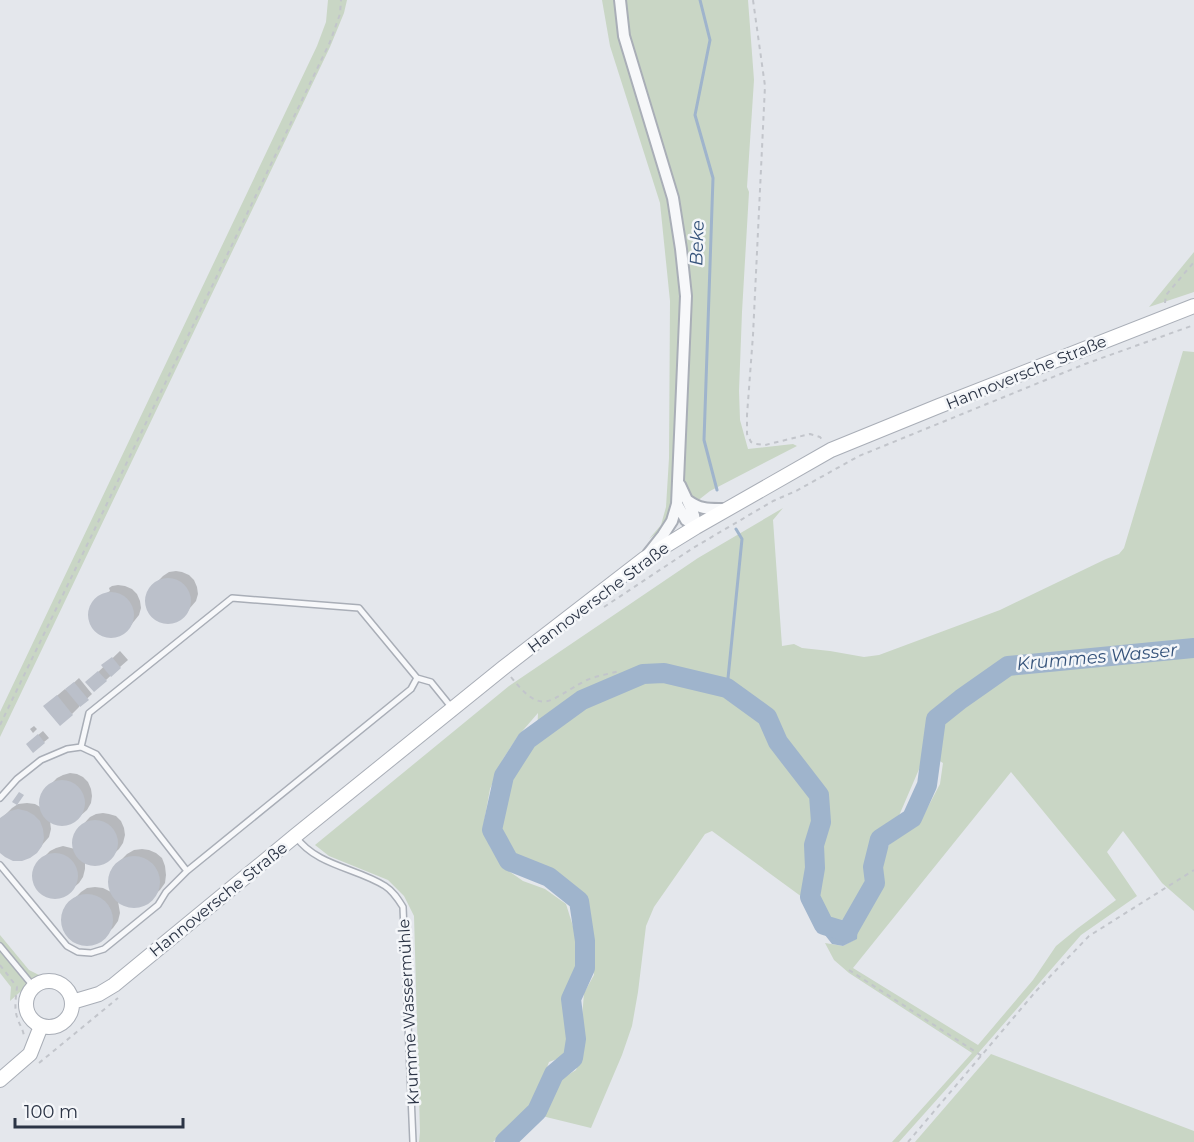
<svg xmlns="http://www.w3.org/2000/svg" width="1194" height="1142" font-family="Montserrat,sans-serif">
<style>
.green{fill:#c9d6c5;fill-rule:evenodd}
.water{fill:#9fb4cc}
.shadow{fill:#0003}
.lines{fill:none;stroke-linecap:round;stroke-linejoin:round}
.stream{stroke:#9fb4cc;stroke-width:3}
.river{stroke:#9fb4cc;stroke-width:20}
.building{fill:#bbc0ca}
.service-casing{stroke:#a9aeb7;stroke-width:8}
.minor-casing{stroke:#a9aeb7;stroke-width:14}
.secondary-casing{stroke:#a9aeb7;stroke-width:16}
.path{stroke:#c2c5cb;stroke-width:2;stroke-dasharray:4.5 4.5;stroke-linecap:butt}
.service{stroke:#f7f8fa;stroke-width:5}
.minor{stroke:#f7f8fa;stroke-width:10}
.secondary{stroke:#fff;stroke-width:14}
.labels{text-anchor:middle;stroke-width:5;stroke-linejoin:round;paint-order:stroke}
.street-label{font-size:16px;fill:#2b3445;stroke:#f4f6f9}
.water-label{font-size:18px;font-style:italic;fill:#34527a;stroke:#f4f6f9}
</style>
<rect width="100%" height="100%" fill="#e4e7ec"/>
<path class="green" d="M328 0H347L344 13 330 47 0 737V712L317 46 326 22Z
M602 0H748L754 80 747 187 749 192 742 312 739 391 740 420 748 449 793 444 797 446 710 491 649 539 661 525 666 507 669 458 670 301 660 203 610 46Z
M1194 252V292L1149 307Z
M1183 351 1194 352V911L1162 883 1123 831 1107 852 1137 896 1081 935 974 1058 899 1142H892L972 1053 849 973 834 960 825 943 843 946 856 939 858 923 884 884 882 859 892 839 920 822 940 784 943 763 926 753 898 818 878 831 866 859 868 884 848 917 833 924 828 916 712 831 705 834 654 907 646 926 638 992 632 1026 622 1055 591 1128 542 1116 558 1081 576 1070 582 1052 581 1030 584 993 594 975 590 911 583 898 553 872 515 856 499 831 509 783 525 750 537 736 538 713 518 736 503 759 490 789 484 822 490 847 503 867 523 881 545 889 566 904 577 939 575 969 567 987V1004L570 1028 565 1056 549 1062 532 1107 493 1142H419L420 1132 414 916 404 896 388 880 329 856 315 845 509 686 698 558 783 508 773 520 782 646 794 644 802 648 830 651 864 657 879 655 1000 610 1106 559 1119 554 1124 548ZM1011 772 1116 900 1078 928 1056 946 1033 980 978 1045 853 968Z
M0 935 29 970 39 975 10 1001 11 987 0 973Z
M991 1054 1194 1131V1142H915Z"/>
<path class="water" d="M854 908 863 914 858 923 857 939 843 946 832 944 825 935 828 916 834 924 848 917Z"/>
<path class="shadow" d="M176 571 182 572 189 575 194 580 197 587 198 594 196 601 184 615 178 620 171 622H164L157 619 152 615 148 609 147 602 150 589 163 576 169 572Z
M118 585 125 586 132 589 137 594 140 601 141 608 139 615 127 630 121 634 114 636H107L100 634 94 629 91 623 89 616 90 610 93 603 98 598 110 591 109 588 106 590 112 586Z
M120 651 128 660 120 667 106 680 95 675Z
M79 678 92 694 79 706V707L72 714 53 699 65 689 66 690Z
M34 726 37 729 33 733 30 729Z
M43 731 49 738 44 742 32 740Z
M70 773 77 774 83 777 88 782 91 789 92 796 91 803 87 810 73 822 66 825H58L50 821 51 829 49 837 36 852 0 851V820L12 808 18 804 27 803 35 804 42 808V798L44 791 57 778 63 775Z
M103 813 109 814 116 816 121 821 124 828 125 835 123 843 119 849 105 862 98 864H91L85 861V869L83 877 79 883 65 895 58 898 51 897 44 895 39 890 35 884 34 878V871L37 864 50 851 56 848 63 846 75 849 74 837 77 831 90 817 96 814Z
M142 849 149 850 156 853 162 858 165 866 166 875 165 883 160 890 145 903 137 906H128L118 901 120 913 118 921 113 928 98 942 90 944H82L74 940 68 934 64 928 63 920 64 912 67 906 81 892 87 888 95 887 103 888 111 892 109 882 110 874 114 867 127 854 134 850Z"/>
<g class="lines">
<path class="stream" d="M700 0 710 40 695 115 713 178 704 440 717 490
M727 688 742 539 736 529"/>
<path class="river" d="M505 1142 537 1111 554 1074 573 1058 576 1039 571 999 585 968V941L579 901 549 877 509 861 492 830 504 776 527 740 582 700 643 674 664 673 727 688 767 717 778 742 819 795 821 822 814 845 815 868 810 897 824 925 847 932 875 883 873 867 880 839 912 818 927 785 936 719 961 699 1008 666 1194 648"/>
</g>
<path class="building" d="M145 601a23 23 0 1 1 46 0a23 23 0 1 1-46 0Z
M88 615a23 23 0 1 1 46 0a23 23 0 1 1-46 0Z
M112 657 121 668 111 677 101 665Z
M98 671 107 681 94 692 85 682Z
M74 682 89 700 80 707 65 689Z
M57 695 73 715 60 726 43 706Z
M38 734 45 743 33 753 26 744Z
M39 803a23 23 0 1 1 46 0a23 23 0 1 1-46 0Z
M19 792 24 795 17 805 12 802Z
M18 809 27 811 34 815 40 821 43 829 44 838 42 846 37 853 30 858 22 861H13L5 857 0 853V818L10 811Z
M72 843a23 23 0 1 1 46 0a23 23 0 1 1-46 0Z
M32 876a23 23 0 1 1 46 0a23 23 0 1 1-46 0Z
M108 882a26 26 0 1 1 52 0a26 26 0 1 1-52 0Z
M61 920a26 26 0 1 1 52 0a26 26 0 1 1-52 0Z"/>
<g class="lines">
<g class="service-casing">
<path id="service" d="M81 747 89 713 232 598 359 608 417 678 431 682 452 708
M0 798 17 779 41 760 67 749 81 747 96 754 187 871 166 892 158 905 104 949 91 953 78 952 67 946 0 865
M296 837C317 866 357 868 385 886 393 891 398 899 403 907L413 1142
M187 871 411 689 417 678
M0 946 33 986"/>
</g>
<g class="minor-casing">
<path id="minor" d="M620 0 624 36 673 198 681 249 686 296 677 504 672 521 663 535 648 554
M680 485 694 515 696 527
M687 500C701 510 708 509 725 509
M677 504 686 520 696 527"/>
</g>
<g class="secondary-casing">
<path id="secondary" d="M26 1004a23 23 0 1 1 46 0a23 23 0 1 1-46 0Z
M72 1002 99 994 114 985 295 836 503 668 644 559 696 527 831 450 939 406 1194 306
M0 1080 30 1054 41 1026"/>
</g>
<path class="path" d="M753 0 765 86 753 335 747 415V434L751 442 756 444 765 445 810 434 820 437 824 442
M1165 303 1166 295 1194 262
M604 607 693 548 773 501 796 491 859 456 1085 364 1194 325
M511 677C544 719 550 698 587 680 596 676 609 674 619 671
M0 725 330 42 340 14 341 0
M0 965 17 987C16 997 14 1008 17 1017 19 1024 23 1029 24 1036
M849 970 982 1056
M39 1063 118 998
M908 1142 1037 990 1089 936 1194 870"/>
<use href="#service" class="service"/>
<use href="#minor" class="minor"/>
<use href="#secondary" class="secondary"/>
</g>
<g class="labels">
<g class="street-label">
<text transform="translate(1026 372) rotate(-22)" y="6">Hannoversche Straße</text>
<text transform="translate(598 597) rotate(-37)" y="6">Hannoversche Straße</text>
<text transform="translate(218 899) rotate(-39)" y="6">Hannoversche Straße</text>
<text transform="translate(408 1012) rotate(-93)" y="6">Krumme Wassermühle</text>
</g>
<g class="water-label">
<text transform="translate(697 243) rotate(-88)" y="6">Beke</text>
<text transform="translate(1097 657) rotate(-5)" y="6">Krummes Wasser</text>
</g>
</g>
<path d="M15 1118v9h168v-9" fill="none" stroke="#2b3445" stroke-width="3"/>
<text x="24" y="1118" font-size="18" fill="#2b3445" stroke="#f4f6f9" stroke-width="4.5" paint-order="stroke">100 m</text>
</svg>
